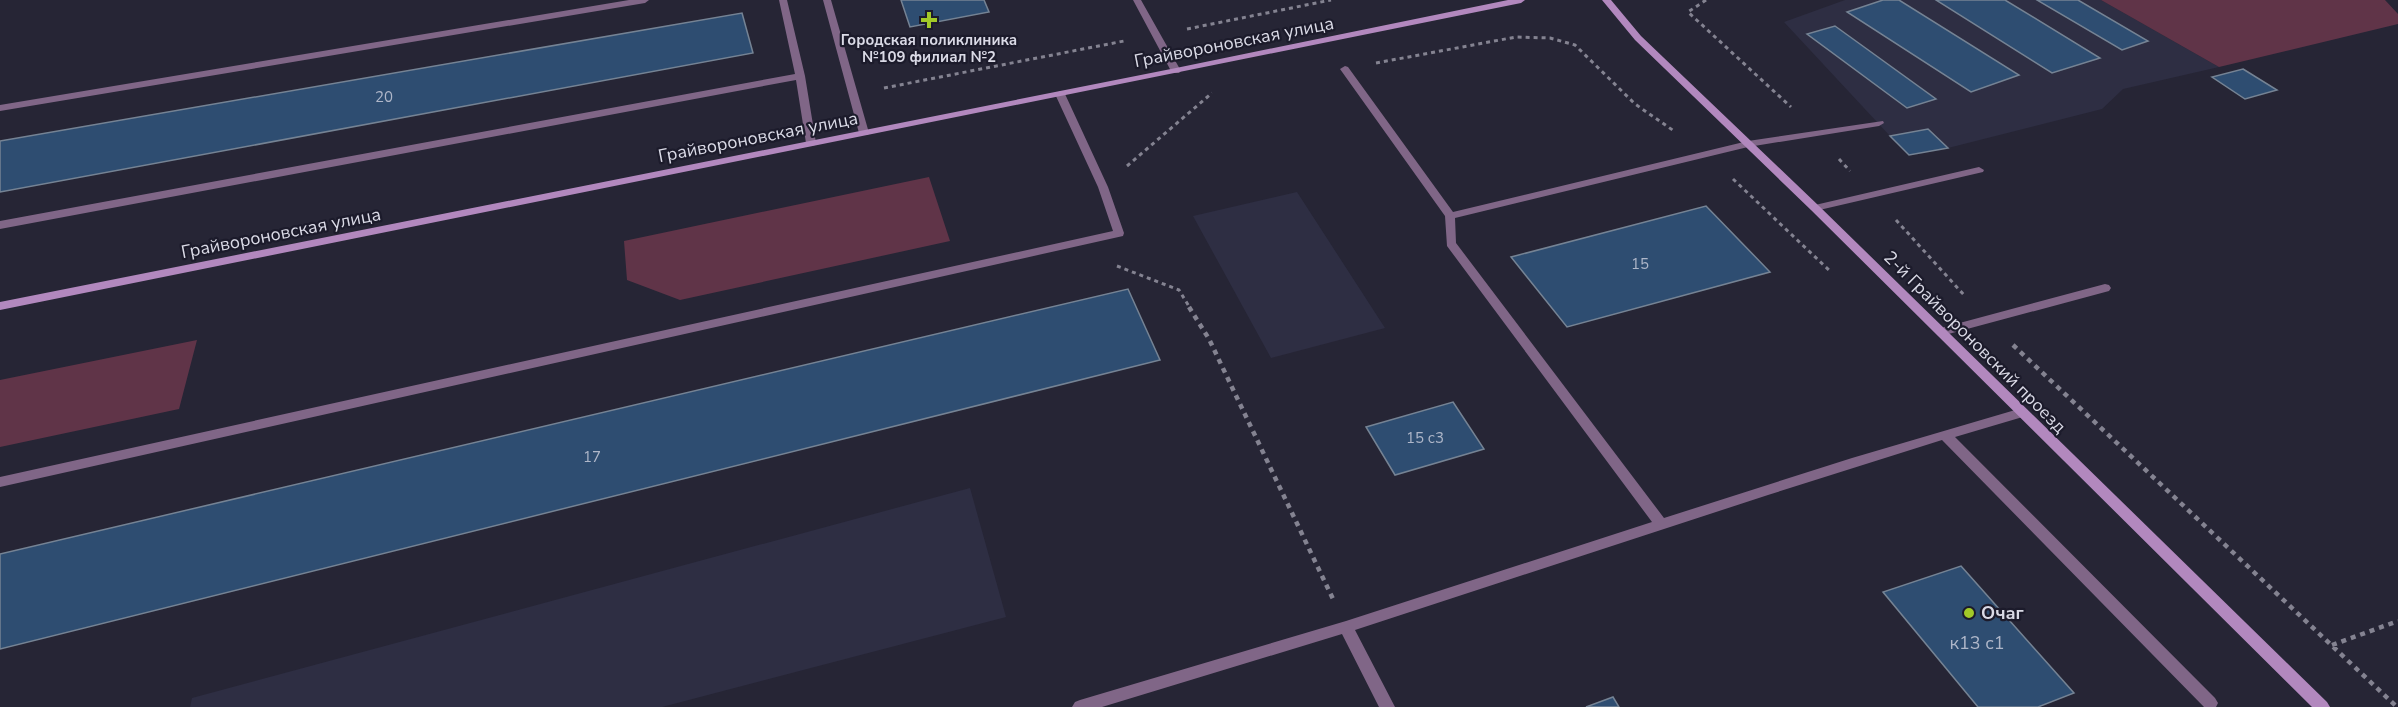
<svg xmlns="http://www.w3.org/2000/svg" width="2398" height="707" font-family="'Nunito Sans',sans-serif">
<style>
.built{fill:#2e2e43}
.green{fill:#603448}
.building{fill:#2e4d71;stroke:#758394;stroke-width:1.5}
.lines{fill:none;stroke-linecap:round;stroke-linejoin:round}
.path-far1{stroke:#848391;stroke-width:3;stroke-dasharray:4 4;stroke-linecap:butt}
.path{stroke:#848391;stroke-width:4.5;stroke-dasharray:5 5;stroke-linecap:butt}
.service{fill:#806687;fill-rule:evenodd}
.secondary{fill:#b288be;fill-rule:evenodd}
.poi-dot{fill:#a2c928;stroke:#1c1b2b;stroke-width:2}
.labels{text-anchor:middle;stroke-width:4.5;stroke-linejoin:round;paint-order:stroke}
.far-poi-label{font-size:15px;font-weight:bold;fill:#dadae6;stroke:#1c1b2b}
.number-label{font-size:15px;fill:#afb7c9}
.street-label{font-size:18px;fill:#dadae6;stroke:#1c1b2b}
.poi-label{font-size:18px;font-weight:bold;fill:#dadae6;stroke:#1c1b2b;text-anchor:start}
.near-number-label{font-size:18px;fill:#afb7c9}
</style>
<rect width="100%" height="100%" fill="#262535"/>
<path class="built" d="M1845 0H2101L2219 67 2123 89 2102 109 1948 148 1890 136 1784 22Z
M1297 192 1385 328 1271 358 1193 216Z
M970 488 1006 617 662 707H190L192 698Z"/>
<path class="green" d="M2101 0H2385L2398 14V24L2219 67Z
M929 177 950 241 680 300 627 280 624 241Z
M197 340 179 409 0 447V380Z"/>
<path class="building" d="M901 0H984L989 12 910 27Z
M1883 0H1899L2019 75 1971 92 1847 12Z
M1936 0H2005L2100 58 2052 73Z
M2037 0H2078L2148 41 2122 50Z
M742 13 753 53 0 192V141Z
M1835 26 1936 99 1907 108 1807 34Z
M2243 69 2277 90 2245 99 2212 77Z
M1928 129 1948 148 1909 155 1890 136Z
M1706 206 1770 272 1567 327 1511 257Z
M1128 289 1160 360 0 649V554Z
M1453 402 1484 449 1395 475 1366 427Z
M1961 566 2074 693 2038 707H1978L1883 592Z
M1613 697 1619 707H1586Z"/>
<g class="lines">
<path class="path-far1" d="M1706 0 1688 12 1791 107
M1187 29 1331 0
M1376 63 1516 37 1550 38 1575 45 1635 104 1674 131
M884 88 1124 41
M1839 159 1850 171
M1127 166 1212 93
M1733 179 1830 271
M1896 220 1964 295
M1117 266 1179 290 1190 308"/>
<path class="path" d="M1189 307 1209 339 1333 599
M2013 345 2397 707
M2332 645 2398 621"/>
<path class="service" d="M629 0H649L645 3 0 111V105Z
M779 0H787L805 76 816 143 815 145 811 146 806 143 796 80 0 229V221L795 74Z
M823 0H831L869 133 868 135H860L859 133Z
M1133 0H1141L1181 71 1179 73H1173L1171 71Z
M1345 66 1348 67 1453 212 1748 141 1883 121 1884 123 1879 126 1748 147 1455 218 1456 243 1664 518 1852 458 2022 408 2026 410 2028 413 2026 416 1955 437 2215 698 2218 703 2216 707H2204L1942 440 1768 495 1355 630 1395 707H1379L1342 634 1102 707H1072L1075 702 1080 700 1346 621 1652 522 1447 246 1445 216 1340 69Z
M1060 91 1065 94 1108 187 1124 233 1123 236 0 487V477L1113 231 1098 187 1055 94Z
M1979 167 1984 170 1983 172 1815 211 1810 208 1815 205Z
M2105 284 2109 285 2111 288 2109 291 1941 336 1935 332 1941 328Z"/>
<path class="secondary" d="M1508 0H1525L1521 3 0 310V302L1176 68Z
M1602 0H1611L1641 36 1819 206 2327 702 2330 707H2312L1811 210 1635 40Z"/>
</g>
<g class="poi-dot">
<path d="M926 11h6v6h6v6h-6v6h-6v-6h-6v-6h6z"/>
<circle cx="1969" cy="613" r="6"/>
</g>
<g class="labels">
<g class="far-poi-label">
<text x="929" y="45">Городская поликлиника<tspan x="929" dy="17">№109 филиал №2</tspan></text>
</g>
<g class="number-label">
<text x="384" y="102">20</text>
<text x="1640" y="269">15</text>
<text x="1425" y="443">15 с3</text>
<text x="592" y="462">17</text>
</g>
<g class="street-label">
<text transform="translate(1234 42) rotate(-11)" y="6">Грайвороновская улица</text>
<text transform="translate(758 137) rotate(-11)" y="6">Грайвороновская улица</text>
<text transform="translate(281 233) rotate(-11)" y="6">Грайвороновская улица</text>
<text transform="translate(1975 342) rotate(45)" y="6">2-й Грайвороновский проезд</text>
</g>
<g class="poi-label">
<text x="1981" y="619">Очаг</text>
</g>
<g class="near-number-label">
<text x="1977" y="649">к13 с1</text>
</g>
</g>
</svg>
